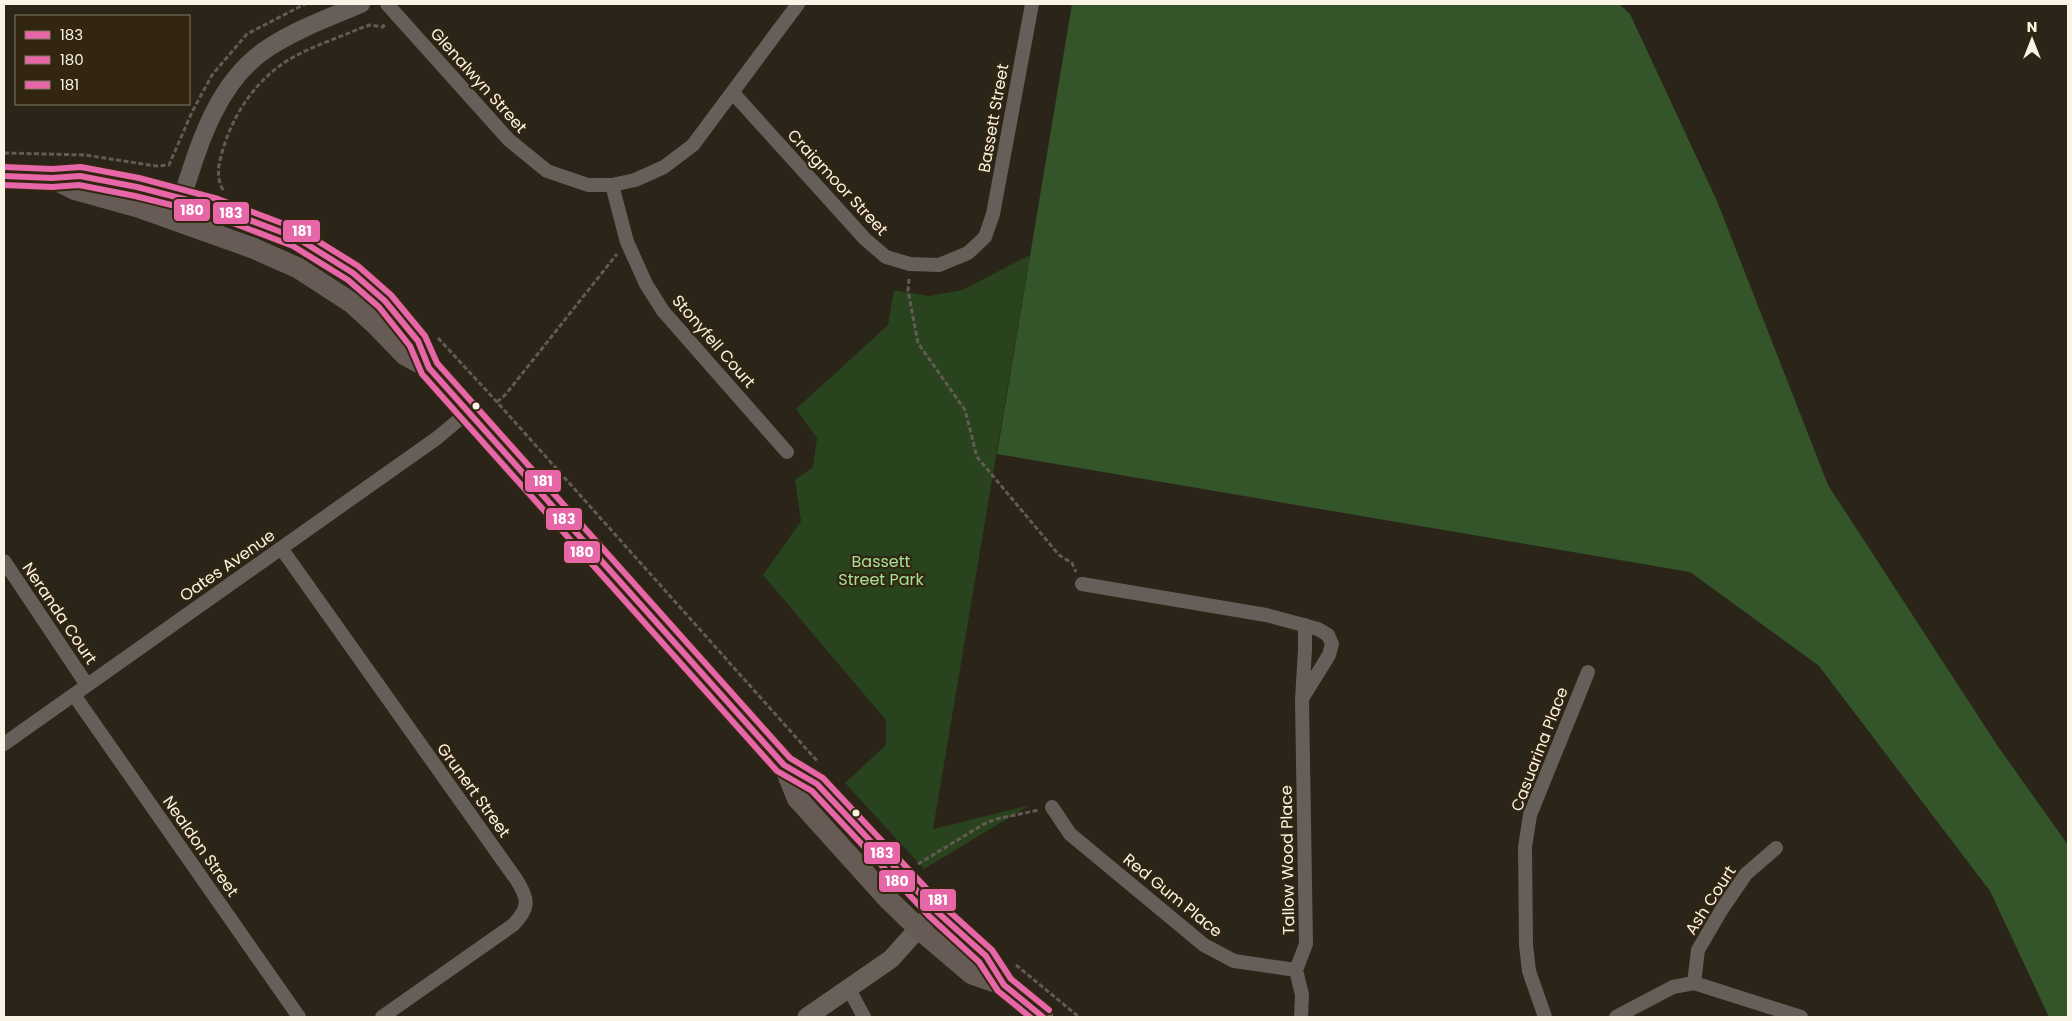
<svg xmlns="http://www.w3.org/2000/svg" width="2072" height="1021" font-family="Poppins,sans-serif">
<style>
.green{fill:#28431e}
.forest{fill:#345429}
.lines{fill:none;stroke-linecap:round;stroke-linejoin:round}
.path{stroke:#615b54;stroke-width:3;stroke-dasharray:5 2.5;stroke-linecap:butt}
.minor{stroke:#665e59;stroke-width:14}
.tertiary{stroke:#665e59;stroke-width:18}
.secondary{stroke:#696059;stroke-width:19}
.primary{stroke:#675c55;stroke-width:21}
.bus-1-casing{stroke:#322611;stroke-width:10}
.bus-2-casing{stroke:#322611;stroke-width:10}
.bus-3-casing{stroke:#322611;stroke-width:10}
.bus-1{stroke:#e766a7;stroke-width:6}
.bus-2{stroke:#e766a7;stroke-width:6}
.bus-3{stroke:#e766a7;stroke-width:6}
.bus-dot{fill:#fbf3e6;stroke:#322611;stroke-width:2}
.labels{text-anchor:middle;stroke-width:4.5;stroke-linejoin:round;paint-order:stroke}
.street-label{font-size:16px;fill:#fbf3e6;stroke:#322611}
.park-label{font-size:16px;fill:#a5e096;stroke:#322611}
.line-badge{stroke:#322611;stroke-width:2}
.badge-label{font-size:14px;text-anchor:middle;font-weight:bold;fill:#fff}
</style>
<rect width="100%" height="100%" fill="#2a2419"/>
<path class="green" d="M1030 255 933 829 1030 805 924 869 845 783 886 745V720L763 575 801 521 795 480 813 467 817 438 796 409 888 325 894 290 929 296 962 290Z"/>
<path class="forest" d="M1072 4H1619L1630 14 1717 201 1828 485 1997 745 2068 845V1017H2049L1990 891 1819 666 1690 572 997 454Z"/>
<g class="lines">
<path class="path" d="M4 153 85 155 156 166 169 165 192 112 212 75 247 34 305 4
M223 190C215 175 219 162 224 146 235 111 258 78 290 59 312 46 338 38 361 28L370 25 383 27 385 23
M909 279 908 291 918 343 965 410 977 457 1059 555 1072 563 1076 572
M438 338 497 402 818 762
M497 402 506 394 617 254
M918 864 984 824 996 819 1039 810
M1016 965 1079 1017"/>
<path class="minor" d="M387 4 509 140 547 171 588 185H612L635 180 664 167 693 145 798 4
M733 93 865 239 886 257 910 264 939 265 968 253 985 237 993 214 1032 4
M612 185 627 242 646 284 663 311 787 452
M281 548 516 879C529 899 530 908 513 925L382 1017
M4 561 87 685
M1082 584 1266 615 1318 629 1328 635 1332 644 1329 655 1303 697
M74 695 299 1017
M4 744 437 438 468 412
M1052 807 1070 834 1204 945 1234 961 1296 970
M1694 983 1698 950 1722 909 1746 874 1776 848
M849 989 864 1017
M1301 1017 1302 995 1296 970 1306 944 1302 700 1305 649V625
M1545 1017 1529 971 1526 945 1525 847 1530 815 1588 672
M1616 1017 1673 987 1694 983 1801 1017"/>
<path class="tertiary" d="M175 220C195 160 211 85 268 48 297 29 330 17 361 4"/>
<path class="secondary" d="M807 1017 891 959 935 910"/>
<path class="primary" d="M4 176 52 178 80 176 137 187 215 207 297 238 315 248 353 273 385 301 418 341 429 368
M52 178 76 190 141 208 253 248 298 268 352 303 375 324 405 355 429 368 784 765 797 798 888 899 919 929 972 974 1004 985 1043 1017
M784 765 817 784 935 910 986 956 1004 985"/>
<g class="bus-1-casing">
<path id="bus-1" d="M4 176 52 178 80 176 137 187 215 207 297 238 353 273 385 301 418 341 429 368 784 765 817 784 935 910 986 956 1004 985 1043 1017"/>
</g>
<g class="bus-2-casing">
<path id="bus-2" d="M4 185 52 187 79 185 135 196 212 215 293 246 348 280 379 307 410 346 422 374 777 771 812 791 929 916 979 962 998 991 1030 1017"/>
</g>
<g class="bus-3-casing">
<path id="bus-3" d="M4 167 52 169 81 167 139 178 218 199 300 230 358 266 391 295 425 336 437 363 790 758 823 778 941 904 992 950 1011 979 1049 1010"/>
</g>
<use href="#bus-1" class="bus-1"/>
<use href="#bus-2" class="bus-2"/>
<use href="#bus-3" class="bus-3"/>
</g>
<g class="bus-dot">
<circle cx="476" cy="406" r="4.5"/>
<circle cx="856" cy="813" r="4.5"/>
</g>
<g class="labels">
<g class="street-label">
<text transform="translate(479 80) rotate(48)" y="6">Glenalwyn Street</text>
<text transform="translate(993 118) rotate(-80)" y="6">Bassett Street</text>
<text transform="translate(838 182) rotate(47)" y="6">Craigmoor Street</text>
<text transform="translate(714 341) rotate(49)" y="6">Stonyfell Court</text>
<text transform="translate(227 565) rotate(-35)" y="6">Oates Avenue</text>
<text transform="translate(60 613) rotate(56)" y="6">Neranda Court</text>
<text transform="translate(1539 749) rotate(-69)" y="6">Casuarina Place</text>
<text transform="translate(474 790) rotate(54)" y="6">Grunert Street</text>
<text transform="translate(201 846) rotate(55)" y="6">Nealdon Street</text>
<text transform="translate(1287 860) rotate(-91)" y="6">Tallow Wood Place</text>
<text transform="translate(1173 895) rotate(39)" y="6">Red Gum Place</text>
<text transform="translate(1710 900) rotate(-57)" y="6">Ash Court</text>
</g>
<g class="park-label">
<text x="881" y="567">Bassett<tspan x="881" dy="18">Street Park</tspan></text>
</g>
</g>
<g class="line-badge">
<rect x="173" y="198" width="38" height="24" rx="5" fill="#e766a7"/>
<rect x="212" y="201" width="38" height="24" rx="5" fill="#e766a7"/>
<rect x="282" y="219" width="39" height="24" rx="5" fill="#e766a7"/>
<rect x="524" y="469" width="38" height="24" rx="5" fill="#e766a7"/>
<rect x="545" y="507" width="38" height="24" rx="5" fill="#e766a7"/>
<rect x="563" y="540" width="38" height="24" rx="5" fill="#e766a7"/>
<rect x="863" y="841" width="38" height="24" rx="5" fill="#e766a7"/>
<rect x="878" y="869" width="38" height="24" rx="5" fill="#e766a7"/>
<rect x="919" y="888" width="38" height="24" rx="5" fill="#e766a7"/>
</g>
<g class="badge-label">
<text x="192" y="215">180</text>
<text x="231" y="218">183</text>
<text x="302" y="236">181</text>
<text x="543" y="486">181</text>
<text x="564" y="524">183</text>
<text x="582" y="557">180</text>
<text x="882" y="858">183</text>
<text x="897" y="886">180</text>
<text x="938" y="905">181</text>
</g>
<rect width="2072" height="1021" fill="none" stroke="#fbf3e6" stroke-width="10"/>
<rect x="15" y="15" width="175" height="90" fill="#322611" stroke="#827866"/>
<rect x="25" y="31" width="25" height="8" fill="#e766a7" stroke="#827866"/>
<text x="60" y="40" font-size="15" fill="#fbf3e6">183</text>
<rect x="25" y="56" width="25" height="8" fill="#e766a7" stroke="#827866"/>
<text x="60" y="65" font-size="15" fill="#fbf3e6">180</text>
<rect x="25" y="81" width="25" height="8" fill="#e766a7" stroke="#827866"/>
<text x="60" y="90" font-size="15" fill="#fbf3e6">181</text>
<g transform="translate(2032 40)" stroke="#322611" stroke-width="4" paint-order="stroke">
<path d="M0-4L9 19L0 12L-9 19Z" fill="#fbf3e6"/>
<text y="-8" font-size="14" font-weight="bold" text-anchor="middle" fill="#fbf3e6">N</text>
</g>
</svg>
